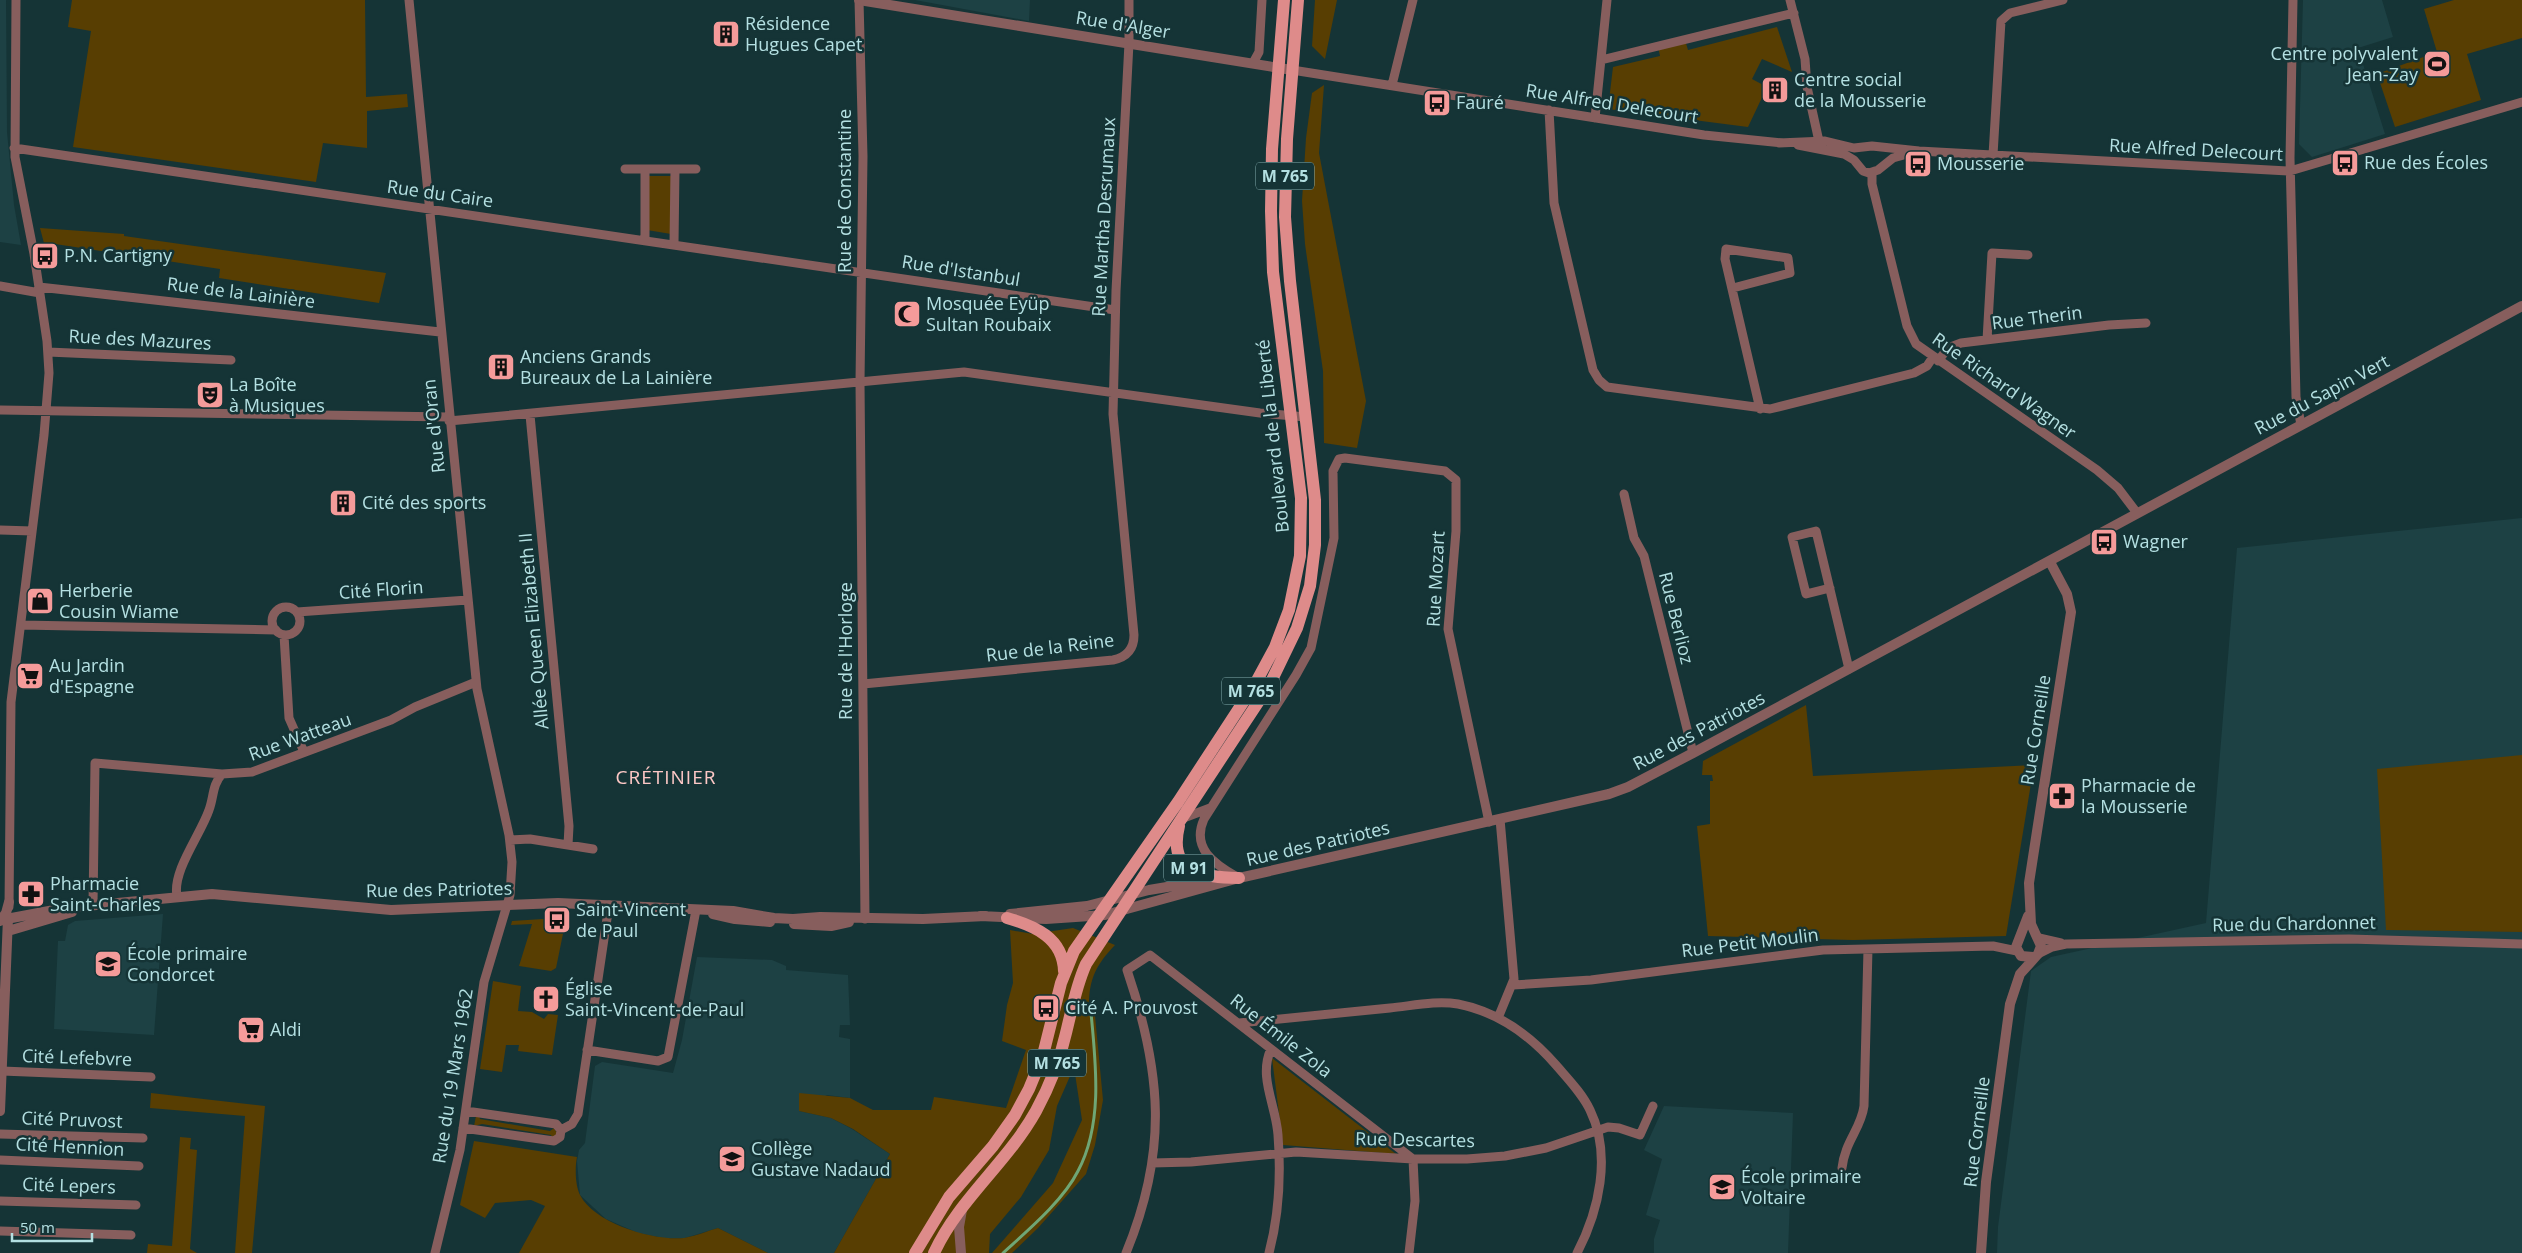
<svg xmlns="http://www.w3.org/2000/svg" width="2522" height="1253" font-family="'Open Sans',sans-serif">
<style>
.built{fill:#1d4144}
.green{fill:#583e02}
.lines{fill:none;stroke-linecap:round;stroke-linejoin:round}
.stream{stroke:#6fa675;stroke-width:3}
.minor{stroke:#875e5d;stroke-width:9}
.tertiary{stroke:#875e5d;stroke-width:10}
.primary{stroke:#de8b8a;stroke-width:12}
.labels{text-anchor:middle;stroke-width:5;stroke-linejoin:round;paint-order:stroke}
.shield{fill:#153436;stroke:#84acae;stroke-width:1}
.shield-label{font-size:16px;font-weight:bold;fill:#b4e0e2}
.poi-label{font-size:18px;fill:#b4e0e2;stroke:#153436;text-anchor:start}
.street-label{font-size:18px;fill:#b4e0e2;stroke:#153436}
.neighbourhood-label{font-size:19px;letter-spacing:1px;fill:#fdc8c6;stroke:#153436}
</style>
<rect width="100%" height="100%" fill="#153436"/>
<path class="built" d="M0 0H6L7 132 14 205 21 245 0 242Z
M915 0H1030L1029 21Z
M2303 0H2382L2393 37 2358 48 2385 134 2312 157 2299 144Z
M2522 518V1253H1997L1998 1227 2031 971 2051 957 2206 923 2237 548Z
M163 914 154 1035 54 1029 58 941H65L68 925 75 921Z
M697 957 772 960 786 966V970L848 975 850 1025H840L839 1037 850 1039V1098L827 1095 799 1111 831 1118 852 1129 890 1154 834 1253H768L718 1228 685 1238H663L638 1233 606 1219 580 1195 577 1161 579 1150 585 1143 595 1066 602 1062 673 1073 682 1040Z
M1664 1106 1793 1113 1788 1253H1654V1239L1660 1220 1646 1215 1662 1159 1644 1150Z"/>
<path class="green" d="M72 0H365L366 97 407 94 408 107 367 111V148L323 143 316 182 73 147 91 31 68 27Z
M1315 0H1337L1325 59 1312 46Z
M2454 0H2522V38L2467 54 2481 100 2395 127 2377 74 2437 52 2424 9Z
M1777 27 1792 72 1762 59 1752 79 1767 87 1748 127 1608 109 1613 67 1660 56 1658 47 1685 40 1688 50Z
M1324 85 1319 153 1366 401 1357 448 1324 443 1323 371 1305 244 1302 201 1306 138 1312 93Z
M648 176H671V234L647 230Z
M40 228 124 234V236L386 273 379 303 219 278 220 269 55 244 45 247Z
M1806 705 1813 776 2034 765 2006 936 1853 940 1708 936 1697 826 1710 824V781H1713L1712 775H1702L1703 761Z
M2522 755V932L2386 930 2377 769Z
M558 918 559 923 565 924 556 968 551 971 519 966 532 924 511 925 512 921Z
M1073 928 1115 945C1097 964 1089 978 1089 1005H1094L1103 1100 1095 1145 1086 1174 1038 1228 1012 1253H992L1053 1183 1082 1120 1074 1067 1057 1106 1049 1150 1021 1197 990 1234 989 1253H834L890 1154 853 1129 831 1118 799 1111V1093L850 1098 873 1110H931L934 1097 1006 1108 1026 1050 1002 1041 1007 1005 1013 983 1010 930 1033 934Z
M493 981 521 986 518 1011 532 1012 544 1019 548 1014 558 1015 552 1055 518 1051 519 1045H506L502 1072 480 1069Z
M1272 1058 1396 1154 1283 1145Z
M151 1093 265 1106 252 1253H235L245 1116 150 1108Z
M476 1116H479L480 1119 550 1131 554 1128 557 1133 556 1137H552L551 1135 482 1124 474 1126Z
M180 1137 191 1138 190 1149 197 1150 190 1249 197 1253H147L148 1244 172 1246Z
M474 1141 577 1157C575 1167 575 1185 580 1195 595 1224 654 1241 684 1238 696 1236 707 1231 718 1228L768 1253H519L545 1206 531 1200 495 1203 485 1218 460 1205Z"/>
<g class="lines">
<path class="stream" d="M1003 1253C1027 1231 1063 1201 1078 1171 1103 1124 1096 1065 1091 1013"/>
<path class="minor" d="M409 0 477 689 509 835 512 862 510 895 484 982 460 1150 435 1253
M859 0 863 156 860 382 865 919
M1790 0 1805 59 1807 87 1820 146
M2293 0 2290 158 2296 397 2301 425
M1601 60 1794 13
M1253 63 1259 52 1262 0
M1292 70 1704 135 1783 143
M1392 85 1413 0
M1549 110 1554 203 1593 370 1599 380 1607 387 1770 409 1914 373 1927 366 1933 357
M1595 118 1607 0
M1779 143 1825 141 1854 148 1872 146 1919 151 2290 171 2522 102
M1798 145 1844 154 1854 160 1863 171 1869 173 1878 170 1893 158 1911 153
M14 148 1115 310
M1993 155 2001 21 2010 13 2063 0
M625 169H645
M675 169H696
M1872 173V184L1907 326 1916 344 2097 470 2118 488 2137 513
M645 240V169H675L674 244
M0 286 40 293
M39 287 440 332
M1733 288 1790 273 1788 258 1726 249 1725 259 1760 409
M1987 340 1992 253 2028 255
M48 352 231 360
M1938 361 1948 348 1961 343 2109 325 2146 323
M0 410 449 417
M530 415 569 826 568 845
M449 421 964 372 1260 413 1306 417
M1624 494 1634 538 1644 556 1693 753
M0 530 32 531
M1830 588 1806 594 1792 537 1816 531 1849 669
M272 621a14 14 0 1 1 28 0a14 14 0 1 1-28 0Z
M297 612 468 600
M21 625 276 630
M284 635 289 718 304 752
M863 684 1113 660C1127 657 1134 649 1134 635L1113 414 1116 291 1129 43V0
M1181 819 1210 808
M510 840 530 839 593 849
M1237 877C1214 864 1191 848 1204 819L1296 675 1311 648 1334 538 1333 471 1339 459 1345 458 1445 471 1456 480V531L1448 629 1489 822
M177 896C172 871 201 834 209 810 214 797 212 785 222 774
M93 905 95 763 222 774 252 772 391 720 415 707 476 682
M9 907 11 702 44 435 49 373 47 341 34 254 15 157 16 0
M2039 938 2061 943
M2038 954 2052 947 2066 944 2349 939 2522 944
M1513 985 1591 980 1823 950 1993 946 2017 951
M1498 1018 1514 979 1500 819
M1239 1023C1289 1018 1339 1013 1390 1008 1411 1006 1436 1000 1458 1004 1498 1012 1530 1035 1556 1065 1568 1079 1582 1093 1590 1110 1612 1155 1599 1211 1577 1253
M587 1050 658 1061 668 1057 696 910
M2 1071 151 1077
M463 1128 554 1141 560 1137 561 1130 556 1124 466 1111
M561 1130 572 1124 578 1114 609 905
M0 1134 143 1138
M0 1160 139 1166
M1152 1163 1191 1162 1296 1152 1413 1159H1467L1505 1156 1546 1148 1608 1127 1619 1128 1640 1135 1653 1106
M1842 1168C1845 1141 1861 1129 1864 1106L1868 949
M0 1201 136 1205
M0 1231 131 1235
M1126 1253C1168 1151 1162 1073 1127 970L1150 955 1413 1159 1415 1201 1409 1253
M1269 1253C1279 1215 1281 1174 1278 1135 1276 1105 1258 1077 1271 1049"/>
<path class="tertiary" d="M859 0 1292 70
M713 914 735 919 770 922
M1010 914 1087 906 1149 890 1215 879
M980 916 1046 919 1105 915 1239 878 1609 794 1628 787 1693 753 2522 306
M2028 916 2016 947 2021 956 2033 957
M1 920 65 908 212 894 391 910 558 903 733 911 774 918 793 919 820 917 923 919 986 916
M0 921 6 913 9 902
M794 924 831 926 849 922
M8 931 72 912
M0 1111 8 918
M961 1253 959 1227 962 1210
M1981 1253 1986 1182 2010 1004 2020 974 2038 954 2041 946 2031 924 2029 883 2071 612 2067 594 2050 562"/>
<path class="primary" d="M1179 826C1167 874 1204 877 1239 878
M1007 918C1035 926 1063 938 1064 971
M915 1253 949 1197 993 1146 1015 1115 1029 1089 1043 1055 1061 983 1074 951 1178 802 1255 684 1275 647 1289 610 1300 556 1301 498 1273 272 1271 211 1272 149 1284 0
M934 1253C959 1199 1007 1163 1036 1111 1049 1087 1060 1060 1066 1033 1072 1009 1076 986 1086 964L1270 684 1297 628 1310 586 1315 545V500L1290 281 1285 217 1287 139 1298 0"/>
</g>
<defs>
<g id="building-square" transform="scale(1.4375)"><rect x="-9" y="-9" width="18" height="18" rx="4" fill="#f59b9a" stroke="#153436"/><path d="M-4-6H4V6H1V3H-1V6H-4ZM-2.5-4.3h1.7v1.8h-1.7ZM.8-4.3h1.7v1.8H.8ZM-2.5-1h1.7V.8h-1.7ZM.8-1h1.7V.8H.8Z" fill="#111"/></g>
<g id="stadium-square" transform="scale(1.4375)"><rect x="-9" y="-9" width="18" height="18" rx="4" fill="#f59b9a" stroke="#153436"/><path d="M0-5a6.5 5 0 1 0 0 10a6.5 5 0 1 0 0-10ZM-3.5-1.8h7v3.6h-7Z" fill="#111"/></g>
<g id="bus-square" transform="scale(1.4375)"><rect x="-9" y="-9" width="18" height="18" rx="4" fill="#f59b9a" stroke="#153436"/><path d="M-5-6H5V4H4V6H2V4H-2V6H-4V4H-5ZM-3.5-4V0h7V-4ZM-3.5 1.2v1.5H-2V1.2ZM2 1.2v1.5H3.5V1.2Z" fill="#111"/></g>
<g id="mosque-square" transform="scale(1.4375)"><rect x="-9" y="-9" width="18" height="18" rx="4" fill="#f59b9a" stroke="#153436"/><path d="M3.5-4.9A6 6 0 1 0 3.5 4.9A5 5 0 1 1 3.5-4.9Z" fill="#111"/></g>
<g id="theatre-square" transform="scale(1.4375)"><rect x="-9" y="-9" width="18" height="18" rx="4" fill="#f59b9a" stroke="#153436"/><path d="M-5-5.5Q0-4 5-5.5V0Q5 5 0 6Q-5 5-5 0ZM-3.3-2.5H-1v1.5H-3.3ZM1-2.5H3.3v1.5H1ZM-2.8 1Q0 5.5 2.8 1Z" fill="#111"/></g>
<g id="shop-square" transform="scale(1.4375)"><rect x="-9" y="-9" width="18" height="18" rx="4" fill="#f59b9a" stroke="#153436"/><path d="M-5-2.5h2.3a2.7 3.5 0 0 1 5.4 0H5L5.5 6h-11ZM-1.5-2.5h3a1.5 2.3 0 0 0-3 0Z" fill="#111"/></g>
<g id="supermarket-square" transform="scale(1.4375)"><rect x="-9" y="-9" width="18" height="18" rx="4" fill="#f59b9a" stroke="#153436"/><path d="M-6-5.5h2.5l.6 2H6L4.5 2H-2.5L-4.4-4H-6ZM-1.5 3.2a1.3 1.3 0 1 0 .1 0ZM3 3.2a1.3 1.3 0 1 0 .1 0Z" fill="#111"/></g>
<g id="pharmacy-square" transform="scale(1.4375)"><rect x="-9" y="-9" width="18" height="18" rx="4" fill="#f59b9a" stroke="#153436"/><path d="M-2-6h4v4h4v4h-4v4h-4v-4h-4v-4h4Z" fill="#111"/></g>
<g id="school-square" transform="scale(1.4375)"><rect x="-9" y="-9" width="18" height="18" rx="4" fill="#f59b9a" stroke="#153436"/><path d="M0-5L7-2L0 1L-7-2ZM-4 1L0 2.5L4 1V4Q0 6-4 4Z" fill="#111"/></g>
<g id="church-square" transform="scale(1.4375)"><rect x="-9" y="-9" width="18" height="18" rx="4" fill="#f59b9a" stroke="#153436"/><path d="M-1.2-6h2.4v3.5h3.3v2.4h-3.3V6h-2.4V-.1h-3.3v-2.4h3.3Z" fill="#111"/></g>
</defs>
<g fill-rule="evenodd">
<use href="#building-square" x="726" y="34"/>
<use href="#stadium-square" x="2437" y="64"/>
<use href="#building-square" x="1775" y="90"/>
<use href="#bus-square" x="1437" y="103"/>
<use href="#bus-square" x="2345" y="163"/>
<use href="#bus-square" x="1918" y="164"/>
<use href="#bus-square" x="45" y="256"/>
<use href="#mosque-square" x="907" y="314"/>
<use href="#building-square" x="501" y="367"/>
<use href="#theatre-square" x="210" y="395"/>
<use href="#building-square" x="343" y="503"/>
<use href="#bus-square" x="2104" y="542"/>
<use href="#shop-square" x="40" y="601"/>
<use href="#supermarket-square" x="30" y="676"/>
<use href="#pharmacy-square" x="2062" y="796"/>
<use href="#pharmacy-square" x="31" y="894"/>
<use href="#bus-square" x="557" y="920"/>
<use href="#school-square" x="108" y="964"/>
<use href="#church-square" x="546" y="999"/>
<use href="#bus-square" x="1046" y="1008"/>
<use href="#supermarket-square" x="251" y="1030"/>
<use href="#school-square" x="732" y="1159"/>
<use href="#school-square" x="1722" y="1187"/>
</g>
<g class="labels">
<g class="shield">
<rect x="1256" y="162.5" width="58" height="27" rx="4"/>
<rect x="1222" y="677.5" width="58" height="27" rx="4"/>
<rect x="1164" y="854.5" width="50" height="27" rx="4"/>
<rect x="1028" y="1049.5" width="58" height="27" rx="4"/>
</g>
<g class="shield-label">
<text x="1285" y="182">M 765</text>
<text x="1251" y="697">M 765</text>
<text x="1189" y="874">M 91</text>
<text x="1057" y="1069">M 765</text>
</g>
<g class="poi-label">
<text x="745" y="30">Résidence<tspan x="745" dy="21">Hugues Capet</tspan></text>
<text x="2418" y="60" text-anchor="end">Centre polyvalent<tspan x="2418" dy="21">Jean-Zay</tspan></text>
<text x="1794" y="86">Centre social<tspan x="1794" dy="21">de la Mousserie</tspan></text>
<text x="1456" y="109">Fauré</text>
<text x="2364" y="169">Rue des Écoles</text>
<text x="1937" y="170">Mousserie</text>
<text x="64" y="262">P.N. Cartigny</text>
<text x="926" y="310">Mosquée Eyüp<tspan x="926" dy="21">Sultan Roubaix</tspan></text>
<text x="520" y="363">Anciens Grands<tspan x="520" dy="21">Bureaux de La Lainière</tspan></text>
<text x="229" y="391">La Boîte<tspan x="229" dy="21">à Musiques</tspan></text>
<text x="362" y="509">Cité des sports</text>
<text x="2123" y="548">Wagner</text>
<text x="59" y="597">Herberie<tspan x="59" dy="21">Cousin Wiame</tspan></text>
<text x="49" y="672">Au Jardin<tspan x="49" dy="21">d'Espagne</tspan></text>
<text x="2081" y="792">Pharmacie de<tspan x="2081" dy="21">la Mousserie</tspan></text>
<text x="50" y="890">Pharmacie<tspan x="50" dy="21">Saint-Charles</tspan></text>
<text x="576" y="916">Saint-Vincent<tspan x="576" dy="21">de Paul</tspan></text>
<text x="127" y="960">École primaire<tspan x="127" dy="21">Condorcet</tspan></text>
<text x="565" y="995">Église<tspan x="565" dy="21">Saint-Vincent-de-Paul</tspan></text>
<text x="1065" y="1014">Cité A. Prouvost</text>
<text x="270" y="1036">Aldi</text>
<text x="751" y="1155">Collège<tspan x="751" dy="21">Gustave Nadaud</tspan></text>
<text x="1741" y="1183">École primaire<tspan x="1741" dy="21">Voltaire</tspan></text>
</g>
<g class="street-label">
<text transform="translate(1123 25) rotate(9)" y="6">Rue d'Alger</text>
<text transform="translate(1612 104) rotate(9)" y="6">Rue Alfred Delecourt</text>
<text transform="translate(2196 150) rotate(3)" y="6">Rue Alfred Delecourt</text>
<text transform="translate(845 191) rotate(-90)" y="6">Rue de Constantine</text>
<text transform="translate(440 194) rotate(8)" y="6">Rue du Caire</text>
<text transform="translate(1104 217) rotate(-87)" y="6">Rue Martha Desrumaux</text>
<text transform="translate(961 271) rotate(9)" y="6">Rue d'Istanbul</text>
<text transform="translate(241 293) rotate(7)" y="6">Rue de la Lainière</text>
<text transform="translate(2037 318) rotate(-7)" y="6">Rue Therin</text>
<text transform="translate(140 340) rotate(3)" y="6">Rue des Mazures</text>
<text transform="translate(2004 386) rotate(35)" y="6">Rue Richard Wagner</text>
<text transform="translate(2322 395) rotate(-28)" y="6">Rue du Sapin Vert</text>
<text transform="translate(434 426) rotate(-96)" y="6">Rue d'Oran</text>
<text transform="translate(1273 436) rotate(-96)" y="6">Boulevard de la Liberté</text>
<text transform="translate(1436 579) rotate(-87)" y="6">Rue Mozart</text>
<text transform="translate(381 590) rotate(-4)" y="6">Cité Florin</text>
<text transform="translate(1676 618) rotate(76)" y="6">Rue Berlioz</text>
<text transform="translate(534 631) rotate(-95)" y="6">Allée Queen Elizabeth II</text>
<text transform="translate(1050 648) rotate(-7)" y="6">Rue de la Reine</text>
<text transform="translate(846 651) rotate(-90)" y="6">Rue de l'Horloge</text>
<text transform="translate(2036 730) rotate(-81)" y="6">Rue Corneille</text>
<text transform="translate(1699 731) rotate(-28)" y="6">Rue des Patriotes</text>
<text transform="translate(300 737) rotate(-20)" y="6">Rue Watteau</text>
<text transform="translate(1318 844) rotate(-13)" y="6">Rue des Patriotes</text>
<text transform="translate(439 890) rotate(-1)" y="6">Rue des Patriotes</text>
<text transform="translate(2294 924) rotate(-1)" y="6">Rue du Chardonnet</text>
<text transform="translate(1750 943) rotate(-7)" y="6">Rue Petit Moulin</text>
<text transform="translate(1281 1036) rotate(38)" y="6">Rue Émile Zola</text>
<text transform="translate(77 1058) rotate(2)" y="6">Cité Lefebvre</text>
<text transform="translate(453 1076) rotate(-81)" y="6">Rue du 19 Mars 1962</text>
<text transform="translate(72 1120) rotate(2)" y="6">Cité Pruvost</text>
<text transform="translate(1977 1132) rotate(-83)" y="6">Rue Corneille</text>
<text transform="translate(1415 1140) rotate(1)" y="6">Rue Descartes</text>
<text transform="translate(70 1147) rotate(3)" y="6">Cité Hennion</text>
<text transform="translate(69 1186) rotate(2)" y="6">Cité Lepers</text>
</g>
<g class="neighbourhood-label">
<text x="666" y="784">CRÉTINIER</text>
</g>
</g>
<path d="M12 1233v8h80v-8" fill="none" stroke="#b4e0e2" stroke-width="2.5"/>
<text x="20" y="1233" font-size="15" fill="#b4e0e2" stroke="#153436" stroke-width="4" paint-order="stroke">50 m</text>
</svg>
